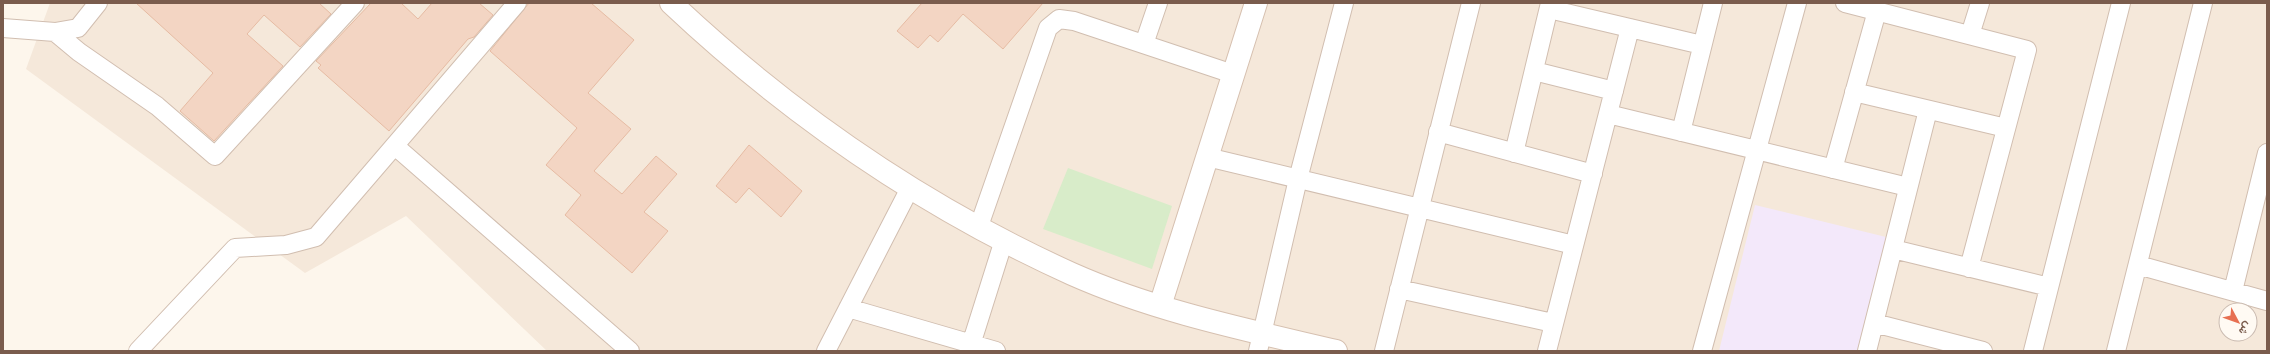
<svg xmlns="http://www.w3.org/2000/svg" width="2270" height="354" font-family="'Golos Text',Vazirmatn,sans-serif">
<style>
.residential{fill:#f5e8da;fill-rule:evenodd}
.education{fill:#f3e8fa}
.green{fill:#d8ecc9}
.building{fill:#f3d5c3;stroke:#e6bba3}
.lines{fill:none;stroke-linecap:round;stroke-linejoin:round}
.street-casing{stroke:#d1beb0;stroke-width:20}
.secondary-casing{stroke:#d6c0b0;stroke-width:24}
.street{stroke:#fff;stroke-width:18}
.secondary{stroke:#fff;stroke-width:22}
</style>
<rect width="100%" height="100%" fill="#fdf6ec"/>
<path class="residential" d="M50 3H2267V351H547L406 216 305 273 26 69ZM2226 310H2250V334H2226Z"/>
<path class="education" d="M1755 205 1886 237 1857 351H1719Z"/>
<path class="green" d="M1068 168 1172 206 1152 269 1043 229Z"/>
<path class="building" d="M136 3H319L331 14 300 47 264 15 247 34 283 66 214 141 180 111 213 73Z
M371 3H401L418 19 432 3H479L493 15 474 37 468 39 389 131 318 68 321 65 316 61Z
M529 3H591L634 40 588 93 631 129 594 171 622 194 656 156 677 174 644 212 668 231 632 273 565 215 581 195 546 165 577 128 490 51Z
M922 3H1043L1003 49 963 14 938 42 930 35 918 48 897 31Z
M749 145 802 191 781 217 749 188 736 203 716 186Z"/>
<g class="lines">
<g class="street-casing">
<path id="street" d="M1845 3 2027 50 1969 268
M1549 9 1702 45
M3 28 55 32 78 28 98 3
M55 32 79 52 157 106 215 156 355 3
M1970 35 1980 3
M1144 44 1158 3
M1534 71 1614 91
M1854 92 2006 128
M1608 114 1908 187
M1438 132 1593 174
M1681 132 1713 3
M395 146 630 351
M1514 153 1550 3
M1207 157 1574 245
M1833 169 1877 11
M979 226 1048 28 1059 19 1074 21 1233 74
M1893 249 2049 287
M2138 265 2267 301
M1399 289 1553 323
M2233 291 2267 153
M848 308 996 351
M1874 323 1983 351
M138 351 235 248 286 245 316 237 517 3
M826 351 910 188
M969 351 1004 240
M1258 351 1298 179 1344 3
M1384 351 1471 3
M1547 351 1630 28
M1702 351 1797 3
M1867 351 1928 110
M2033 351 2121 3
M2116 351 2203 3"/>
</g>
<g class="secondary-casing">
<path id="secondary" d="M671 3C789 114 924 207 1072 274 1155 311 1247 330 1336 351
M1160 306 1256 3"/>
</g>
<use href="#street" class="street"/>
<use href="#secondary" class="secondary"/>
</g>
<rect width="2270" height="354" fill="none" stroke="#7a5c4d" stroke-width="8"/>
<g transform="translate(2238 322) rotate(131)"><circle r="19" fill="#fffaf3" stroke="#cabbb1"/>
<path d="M0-3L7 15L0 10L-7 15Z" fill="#e76f51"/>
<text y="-6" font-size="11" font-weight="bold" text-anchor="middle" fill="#7a5c4d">ش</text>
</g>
</svg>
